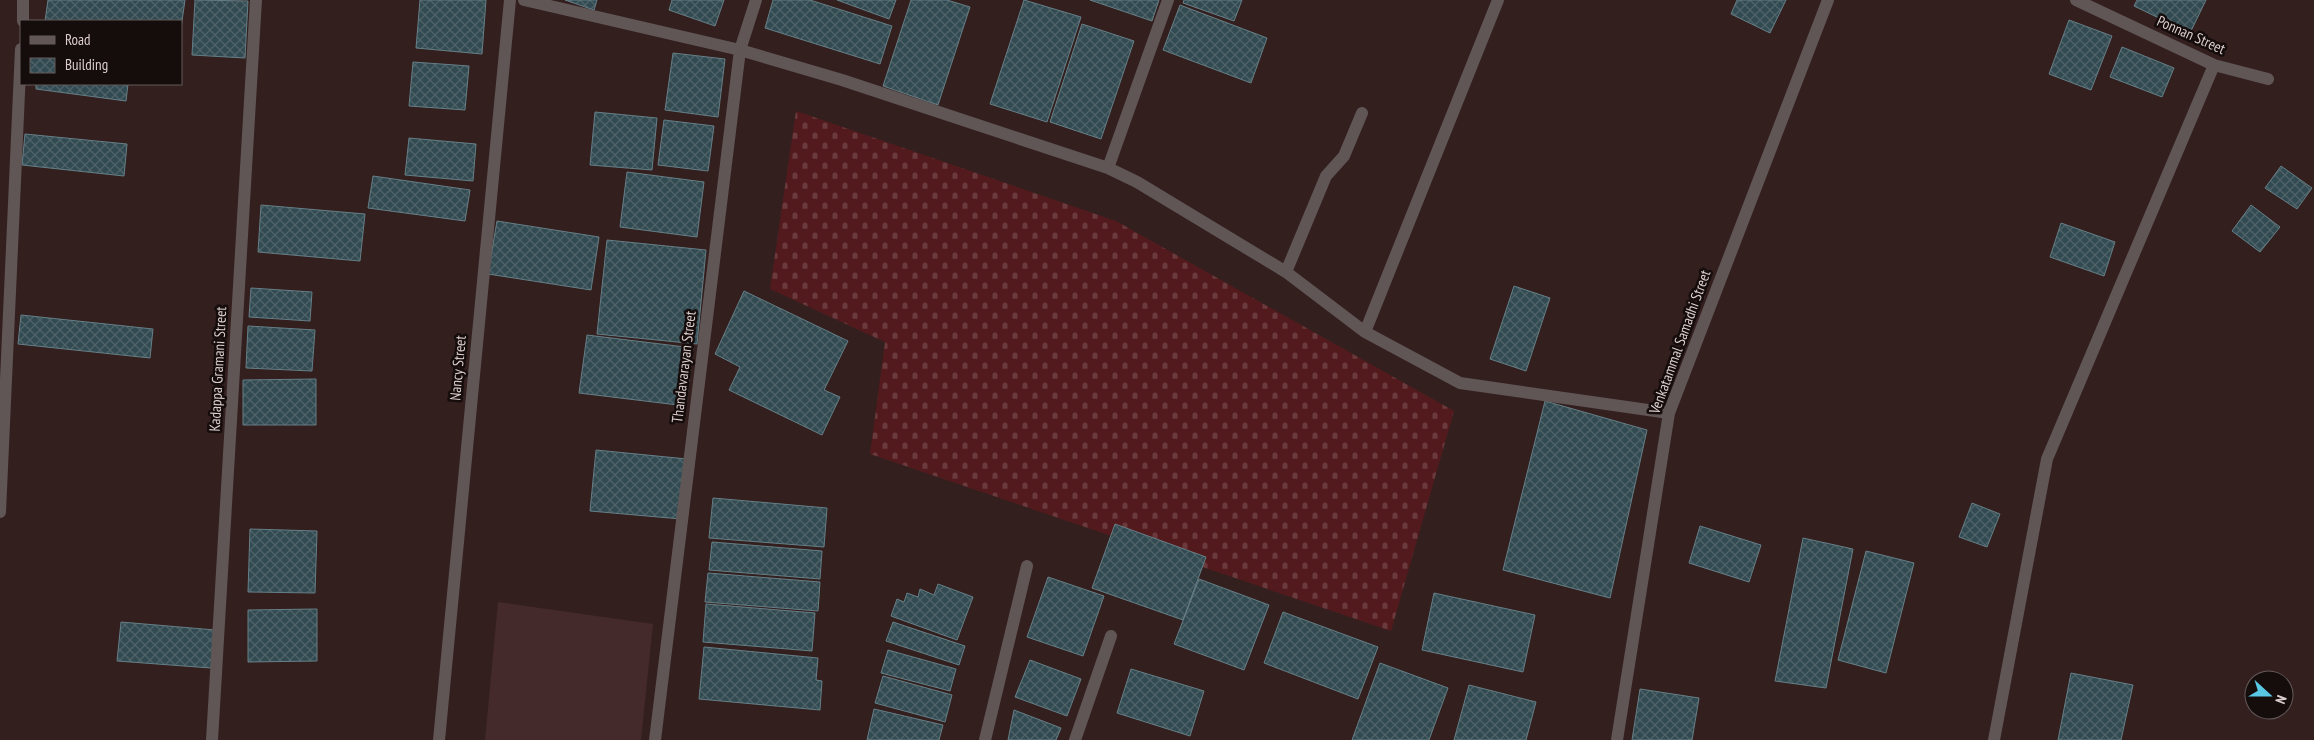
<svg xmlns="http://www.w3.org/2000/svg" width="2314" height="740" font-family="'PT Sans Narrow',sans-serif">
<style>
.built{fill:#442a2a}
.cemetery{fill:url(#cemetery-stones)}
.building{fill:url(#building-cross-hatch);stroke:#657f86}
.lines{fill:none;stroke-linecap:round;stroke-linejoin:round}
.minor{stroke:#615656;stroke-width:12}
.labels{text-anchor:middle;stroke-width:5;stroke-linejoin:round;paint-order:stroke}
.street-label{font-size:15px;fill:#ddcfce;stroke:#150c0c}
</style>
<defs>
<pattern id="cemetery-stones" width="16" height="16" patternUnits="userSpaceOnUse" patternTransform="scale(1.25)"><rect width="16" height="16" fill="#531a1d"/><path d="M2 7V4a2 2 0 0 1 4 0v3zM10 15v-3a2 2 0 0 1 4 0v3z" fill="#6b3a3d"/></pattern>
<pattern id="building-cross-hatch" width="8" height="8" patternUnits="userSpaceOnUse" patternTransform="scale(1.25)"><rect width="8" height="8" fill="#324a51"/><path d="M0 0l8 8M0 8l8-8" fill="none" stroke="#4f6369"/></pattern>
</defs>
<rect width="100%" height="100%" fill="#341f1f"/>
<path class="built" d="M498 602 653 624 641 740H485Z"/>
<path class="cemetery" d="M796 111 1116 221 1454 411 1391 631 870 454 885 342 770 289Z"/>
<path class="building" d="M48 0H185L181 28V21H45Z
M195 0 248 1 245 58 192 55Z
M420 0H486L482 54 416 48Z
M565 0H597L594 10Z
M672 0H724L715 26 669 10Z
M773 0H810L892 26 880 64 765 28Z
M837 0H896L889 19Z
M911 0H947L970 7 938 105 883 86Z
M1024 0 1081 17 1047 122 990 104Z
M1090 0H1159L1152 21Z
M1184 0H1242L1234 21 1183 3Z
M1737 0H1786L1770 33 1731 14Z
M2137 0H2206L2190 33 2134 6Z
M1180 5 1267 38 1251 83 1163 50Z
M2069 20 2112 36 2091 90 2049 74Z
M1082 24 1134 41 1101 139 1050 122Z
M2122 47 2174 68 2162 97 2110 77Z
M673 53 725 59 718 117 665 110Z
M413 62 469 66 465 110 409 106Z
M36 84H128L126 101 36 89Z
M595 112 657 118 652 170 590 165Z
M664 120 714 126 708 171 658 165Z
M25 134 127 144 124 176 22 165Z
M409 138 476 144 473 181 405 175Z
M2281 166 2312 188 2297 209 2265 188Z
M627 172 704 182 697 237 620 227Z
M373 176 470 190 465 221 368 208Z
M261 205 365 214 360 261 258 252Z
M2251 205 2280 227 2260 252 2232 231Z
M497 221 599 237 591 290 488 274Z
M2061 223 2115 242 2104 276 2050 257Z
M607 240 706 250 697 344 597 334Z
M1514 286 1550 298 1526 371 1490 359Z
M251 288 312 292 310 321 249 317Z
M744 291 848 341 824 390 840 397 822 435 729 390 740 367 715 354Z
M21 315 153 329 150 358 18 344Z
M248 326 315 330 312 371 246 368Z
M587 335 693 348 686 406 579 393Z
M316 379V425H243V380Z
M1545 401 1647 430 1610 598 1503 570Z
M596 450 687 459 681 519 590 511Z
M713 498 827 508 824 547 709 538Z
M1972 503 2000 514 1987 547 1959 537Z
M1115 524 1206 557 1183 620 1092 588Z
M1700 526 1761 545 1749 582 1689 563Z
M250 529 317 531 315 593 248 592Z
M1803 538 1853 549 1826 688 1775 681Z
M712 542 822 551 820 579 709 570Z
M1866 551 1914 563 1886 673 1838 660Z
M708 573 820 582 818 611 705 602Z
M1048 577 1104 596 1083 656 1027 637Z
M1199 579 1269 605 1244 670 1174 644Z
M938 584 973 597 957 640 891 616 897 599 904 602 907 593 918 597 920 589 934 595Z
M1434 593 1535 615 1523 672 1422 650Z
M706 604 815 613 812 651 703 642Z
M317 609V661L248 662V610Z
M1283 612 1378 647 1358 699 1264 663Z
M121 622 215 630 211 668 117 661Z
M893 622 965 646 959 665 886 641Z
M704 647 818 658 816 680 822 681 820 710 699 699Z
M888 650 956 669 950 691 881 673Z
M1030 660 1081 679 1067 716 1015 697Z
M1380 663 1448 688 1429 740H1352Z
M1131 669 1204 691 1190 736 1117 713Z
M2071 673 2133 685 2121 740H2058Z
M883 676 952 695 945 722 875 703Z
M1469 685 1536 702 1526 740H1454Z
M1640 689 1699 698 1692 740H1632Z
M874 709 943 725 939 740H867Z
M1014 710 1061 728 1056 740H1008Z"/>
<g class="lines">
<path class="minor" d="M524 0 740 50 842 80 1108 168 1137 182 1286 272 1365 332 1460 383 1669 413
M2076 0 2214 65 2268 79
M23 21V0
M1108 168 1168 0
M1286 272 1326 176 1344 156 1362 113
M1365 332 1498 0
M0 512 21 49
M212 740 256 0
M439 740 510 0
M655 740 740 50 756 0
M985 740 1027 566
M1075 740 1111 636
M1617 740 1669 413 1828 0
M1994 740 2047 459 2214 65"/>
</g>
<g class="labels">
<g class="street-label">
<text transform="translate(2191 35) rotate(24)" y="5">Ponnan Street</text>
<text transform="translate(1680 342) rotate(-70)" y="5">Venkatammal Samadhi Street</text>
<text transform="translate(684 367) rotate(-83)" y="5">Thandavarayan Street</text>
<text transform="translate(458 368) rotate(-85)" y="5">Nancy Street</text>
<text transform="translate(218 369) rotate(-87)" y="5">Kadappa Gramani Street</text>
</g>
</g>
<rect x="20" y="20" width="162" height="65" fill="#150c0c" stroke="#655a5a"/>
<rect x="30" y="36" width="25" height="8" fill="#615656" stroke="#655a5a"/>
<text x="65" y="45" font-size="15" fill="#ddcfce">Road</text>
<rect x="30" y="58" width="25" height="15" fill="url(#building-cross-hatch)" stroke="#655a5a"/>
<text x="65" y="70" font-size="15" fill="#ddcfce">Building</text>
<g transform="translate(2269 695) rotate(111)"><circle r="24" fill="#150c0c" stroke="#655a5a"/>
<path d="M0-4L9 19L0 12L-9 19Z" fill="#59c8e4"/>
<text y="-8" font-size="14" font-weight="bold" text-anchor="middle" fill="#ddcfce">N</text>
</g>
</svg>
